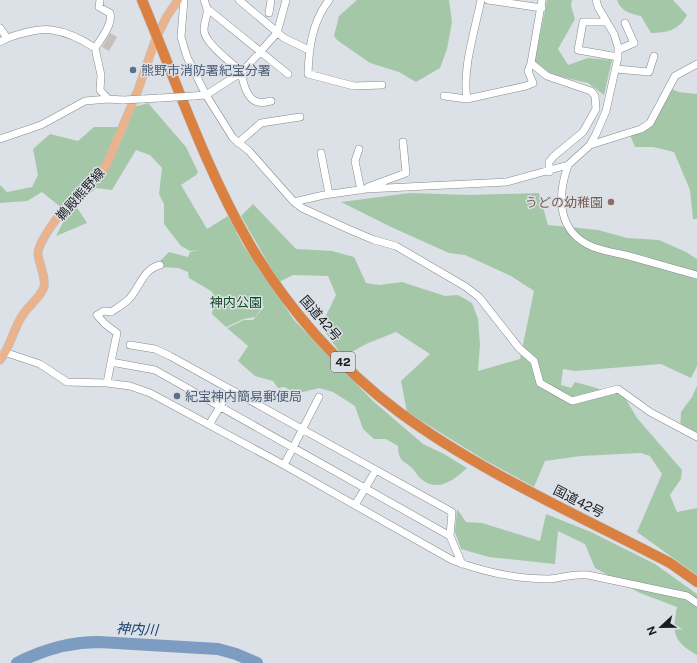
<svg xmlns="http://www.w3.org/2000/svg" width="697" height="663" font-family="'Public Sans','Noto Sans JP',sans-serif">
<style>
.green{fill:#a4c8a7}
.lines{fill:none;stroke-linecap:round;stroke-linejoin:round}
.river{stroke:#7c9cc1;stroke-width:12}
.building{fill:#c6bfbb}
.minor-casing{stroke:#86898f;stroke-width:8}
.major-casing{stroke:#bfbfc0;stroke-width:9}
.highway-casing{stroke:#bfbfc0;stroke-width:11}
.minor{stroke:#fff;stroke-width:7}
.major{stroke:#e9b38d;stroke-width:8}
.highway{stroke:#da8041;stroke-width:10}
.minor-bridge-casing{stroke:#86898f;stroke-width:8;stroke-linecap:butt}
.minor-bridge{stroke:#fff;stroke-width:7}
.service-dot{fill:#5c6f8a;stroke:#dce0e7;stroke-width:1.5}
.education-dot{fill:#8d6e63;stroke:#dce0e7;stroke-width:1.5}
.labels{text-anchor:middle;stroke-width:3;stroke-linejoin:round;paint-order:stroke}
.shield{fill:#dce0e7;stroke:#55575a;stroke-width:1}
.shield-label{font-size:12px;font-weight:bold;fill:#1b1c1e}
.service-label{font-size:13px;fill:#4e5e75;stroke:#dce0e7;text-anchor:start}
.street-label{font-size:13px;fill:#1b1c1e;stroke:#dce0e7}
.education-label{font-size:13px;fill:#785e54;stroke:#dce0e7;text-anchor:end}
.park-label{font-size:13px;fill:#0e4a1c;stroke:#dce0e7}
.water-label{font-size:14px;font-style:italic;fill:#164373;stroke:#dce0e7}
</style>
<rect width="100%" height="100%" fill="#dce0e7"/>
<path class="green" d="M357 0H449L452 22 447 49 440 68 416 82 399 72 370 63 337 40 334 36 339 16Z
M547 0H572L571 6 575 19 558 49 568 65 588 58 612 60 604 95 588 83 558 76 539 68 535 60Z
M617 0H673L687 15C679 30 667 33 651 33L641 16C631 14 620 11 617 0Z
M669 88 679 92 697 94V219H693L690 190 674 152 653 147H635L629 132 650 123Z
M148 103 186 147 198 172 196 175 181 185 207 229 228 216 243 245 294 320 373 401 423 444 444 454 467 468C454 480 438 493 421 479 417 476 415 470 411 467 402 460 398 459 398 446L386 439H374L363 429 355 406 333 392 319 388 303 392 291 391 285 387 278 388 273 381 255 376 238 361 248 346 227 328 244 320H253L264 307 259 297 263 307 255 317 244 319 226 327 212 314 213 307 218 300 211 291 189 278 188 272 178 268 160 267 159 262 169 252 188 257 190 252 200 250 190 251 181 246 164 224V204L159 194 162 168 150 155 136 150 112 190 96 188 76 206 87 223 56 236 68 213 42 192 27 201 0 203V185L7 192 32 187 38 175 33 149 50 134 78 141 94 127H124L134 107Z
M410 193 469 195 539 193 548 225 598 230 627 238 659 240 686 252 697 259V366L691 378 661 364 575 371 563 369 561 385 571 388 575 382 624 396 637 418 682 470 681 479 670 495 677 512 697 508V575L637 532 662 474 650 456 641 453 581 456 545 461 534 487 483 459 407 412 401 381 430 354 396 332 366 344 343 357 321 326 336 295 328 276 293 275 279 282 241 216 253 204 296 249 332 251 354 257 366 283 379 285 402 282 445 296 458 295 472 303 478 319 480 345 478 371 520 359 534 291 511 276 465 255 449 253 391 227 341 202Z
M697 386V439L680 431 681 412 692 397Z
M457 509 466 522 482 523 540 541 546 514 591 532 655 564 697 594V655C673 641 672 633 677 607L640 593 595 568 585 544 558 531 555 564 489 557 461 549 455 532Z"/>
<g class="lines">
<path class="river" d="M17 663C42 650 71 642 99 642L218 649 236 654 257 663"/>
</g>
<path class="building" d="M110 33 117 37 109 51 102 47Z"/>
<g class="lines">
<g class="minor-casing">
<path id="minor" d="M184 0 181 37 187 57 206 95 233 138 249 151 294 202 302 208 348 229 374 240 396 246 466 287 479 297 519 348 534 361 540 383 572 401 618 389 650 412 697 437
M204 0C211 15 204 17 204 30 204 43 233 64 242 72 242 81 247 100 258 102 261 103 267 102 271 101
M239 0 284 38 309 50
M329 0C312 22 309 47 308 74L354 86 382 85
M488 0 542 8
M542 0 531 63 547 76 591 91 595 96 596 109 583 132 554 156 549 162V172
M209 10 288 74
M269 13 271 0
M607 22H583L578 50 618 57
M0 28 7 38
M0 42C11 35 39 28 52 30 66 32 83 40 95 48L101 75 100 90 108 99
M95 48C101 39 113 24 110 13L99 7 100 0
M618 50 634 43 625 23
M616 69 649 72 654 56
M193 96 206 95 242 72 277 33 286 0
M444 96 467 99 526 86 533 83 528 71 531 63
M142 99 160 98
M467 99C462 69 475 30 481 0
M0 139 41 125 85 101 108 99 123 100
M238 143 261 123 300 117
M590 145 641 129 650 123 675 76 697 64
M359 149 355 161 361 190
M321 153 329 194
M568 165C557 197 557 232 593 247 604 251 617 253 629 256 651 262 674 269 697 275
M368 187 406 173 403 142
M294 202 324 195 366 189 507 182 568 165 590 145 596 134 606 111 618 57V47L614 34 598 7 596 0
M130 345 155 349 170 356 452 512 450 536
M4 352 40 364 67 382 107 383 130 386 150 393 284 465 452 560C481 571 517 579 549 579 562 578 575 573 588 575L687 596 697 603
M111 362 117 333 105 324 97 315 104 311 111 312C117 308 124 304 129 299 140 287 143 269 160 265
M107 383 111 362 155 370 450 536 462 564
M209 425 230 390
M284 465 319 397
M355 505 376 470"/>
</g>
<g class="major-casing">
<path id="major" d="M0 360C10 348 13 330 22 316 27 307 41 297 44 287 46 276 39 265 38 254 37 242 70 198 81 193L106 166 138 90 156 38 167 16 178 0"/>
</g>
<g class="highway-casing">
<path id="highway" d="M142 0C176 81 205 167 249 243 286 307 340 368 399 412 480 472 580 516 670 563L697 582"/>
</g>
<use href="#minor" class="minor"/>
<use href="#major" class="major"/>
<use href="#highway" class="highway"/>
<g class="minor-bridge-casing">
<path id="minor-bridge" d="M160 98 193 96
M123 100 142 99"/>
</g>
<use href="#minor-bridge" class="minor-bridge"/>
</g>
<g class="service-dot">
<circle cx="133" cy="70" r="4"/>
<circle cx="177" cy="396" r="4"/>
</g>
<circle class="education-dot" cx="611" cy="202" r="4"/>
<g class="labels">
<rect class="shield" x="331" y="352" width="24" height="20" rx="3"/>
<g class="shield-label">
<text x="343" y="366">42</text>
</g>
<g class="service-label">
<text x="141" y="75">熊野市消防署紀宝分署</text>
<text x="185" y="401">紀宝神内簡易郵便局</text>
</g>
<g class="street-label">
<text transform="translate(80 194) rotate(-48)" y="5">鵜殿熊野線</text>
<text transform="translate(321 318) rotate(49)" y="5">国道42号</text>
<text transform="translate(579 501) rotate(27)" y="5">国道42号</text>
</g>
<g class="education-label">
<text x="603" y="207">うどの幼稚園</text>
</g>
<g class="park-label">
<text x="236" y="307">神内公園</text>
</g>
<g class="water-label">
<text transform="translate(137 629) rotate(3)" y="5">神内川</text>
</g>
</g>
<g transform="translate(661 627) rotate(248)" stroke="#dce0e7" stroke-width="3" paint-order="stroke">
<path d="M0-3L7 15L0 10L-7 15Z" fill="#1b1c1e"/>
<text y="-6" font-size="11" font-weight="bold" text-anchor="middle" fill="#1b1c1e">N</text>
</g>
</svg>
